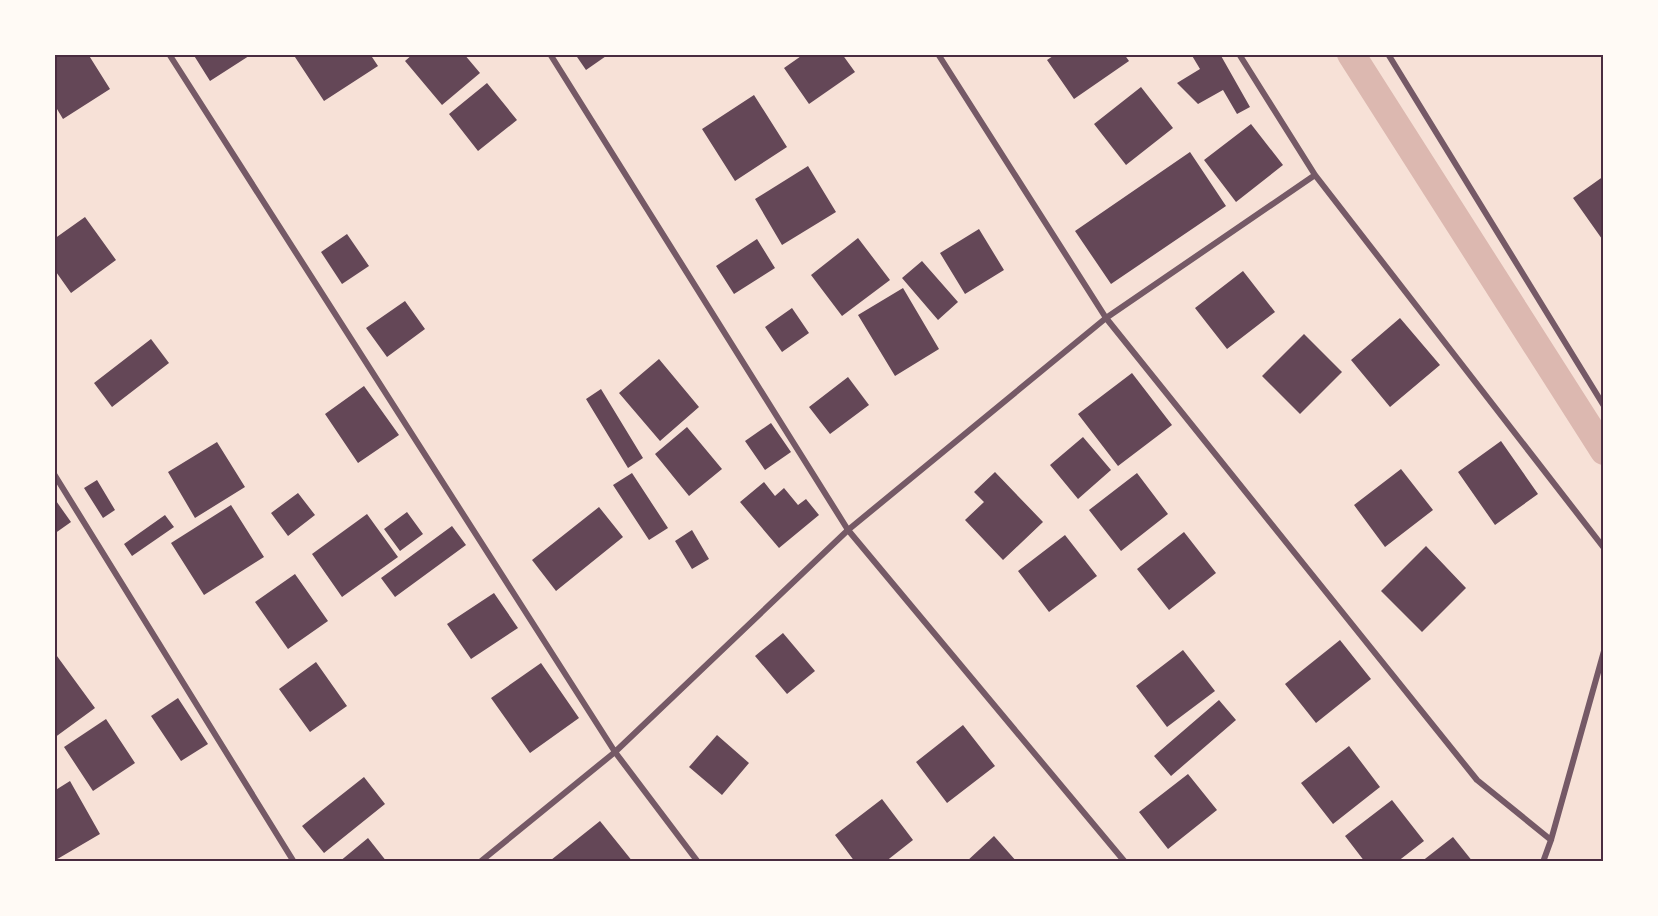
<svg xmlns="http://www.w3.org/2000/svg" width="1658" height="916" font-family="'Exo 2',sans-serif">
<style>
.lines{fill:none;stroke-linecap:round;stroke-linejoin:round}
.canal{stroke:#dcb8b0;stroke-width:28}
.building{fill:#644757}
.minor{stroke:#755966;stroke-width:6}
.neatline{fill:none;stroke:#4a2c40;stroke-width:2}
</style>
<rect width="100%" height="100%" fill="#f7e1d7"/>
<g class="lines">
<path class="canal" d="M1351 54 1604 451"/>
</g>
<path class="building" d="M60 54H88L110 89 63 119 54 104V58Z
M193 54H252L210 81Z
M293 54H370L378 66 324 101Z
M413 54H464L480 73 442 105 405 61Z
M575 54H609L586 70Z
M804 54H842L855 72 809 104 784 68Z
M1056 54H1124L1129 61 1074 99 1047 60Z
M1191 54H1220L1250 107 1237 114 1223 90 1198 104 1177 83 1200 69Z
M487 83 517 120 478 151 449 114Z
M1141 87 1173 128 1126 165 1094 124Z
M754 95 787 147 735 181 702 129Z
M1251 124 1283 165 1236 202 1204 160Z
M1190 152 1226 206 1111 284 1075 231Z
M808 166 836 212 782 245 755 199Z
M1604 176V238L1602 239 1573 198Z
M85 217 116 260 71 293 54 269V239Z
M979 229 1004 270 965 294 940 253Z
M347 234 369 266 342 284 321 252Z
M858 238 890 280 842 316 811 275Z
M757 239 775 268 734 294 716 266Z
M922 261 958 302 938 320 902 278Z
M1243 271 1275 312 1227 349 1195 308Z
M903 288 939 349 895 376 858 315Z
M405 301 425 329 387 357 366 328Z
M792 308 809 333 782 352 765 327Z
M1400 318 1440 365 1390 407 1351 360Z
M1304 334 1342 372 1300 414 1262 376Z
M151 339 169 363 112 407 94 383Z
M659 359 699 407 660 441 619 393Z
M1132 373 1172 425 1118 466 1078 414Z
M848 377 869 405 830 434 809 407Z
M364 386 399 435 358 463 325 414Z
M601 389 643 458 628 468 586 399Z
M771 423 791 452 765 470 745 441Z
M687 427 722 469 689 496 655 454Z
M1083 437 1111 470 1078 499 1050 465Z
M1501 441 1538 494 1495 525 1458 472Z
M217 442 245 487 195 518 168 472Z
M1401 469 1433 510 1385 547 1354 505Z
M995 472 1043 522 1003 560 965 520 984 502 974 492Z
M632 473 668 528 649 540 613 485Z
M1137 473 1168 514 1121 551 1089 510Z
M97 480 115 510 103 518 84 488Z
M764 482 775 496 784 488 798 505 806 499 819 515 779 548 740 502Z
M298 493 315 515 288 536 271 513Z
M54 498 71 522 54 534Z
M231 505 264 557 204 595 171 543Z
M599 507 623 537 556 591 532 560Z
M407 512 423 534 400 551 384 529Z
M367 514 398 557 342 597 312 554Z
M165 515 174 527 132 556 124 544Z
M452 526 466 545 395 597 381 578Z
M692 530 709 559 692 569 675 541Z
M1184 532 1216 573 1169 610 1137 569Z
M1065 535 1097 576 1049 612 1018 571Z
M1426 546 1466 588 1422 632 1381 591Z
M295 574 328 621 288 649 255 602Z
M494 593 518 628 471 659 447 624Z
M783 633 815 671 787 694 755 656Z
M1340 640 1371 679 1316 723 1285 684Z
M1183 650 1215 691 1167 727 1136 686Z
M54 652 95 708 54 738Z
M316 662 347 706 310 732 279 689Z
M541 663 579 718 530 753 491 698Z
M178 698 208 744 181 761 151 716Z
M1219 700 1236 720 1171 776 1154 756Z
M106 719 135 763 93 791 64 747Z
M963 725 995 766 947 803 916 762Z
M717 735 749 763 722 795 689 767Z
M1349 746 1380 787 1333 824 1301 783Z
M1188 774 1217 810 1168 849 1139 812Z
M364 777 385 804 324 853 302 826Z
M70 781 100 834 54 861V791Z
M882 799 913 840 885 862H855L835 835Z
M1392 800 1424 841 1397 862H1365L1345 836Z
M600 821 633 862H553L551 860Z
M994 836 1017 862H966Z
M1453 837 1473 862H1421Z
M368 838 387 862H339Z"/>
<g class="lines">
<path class="minor" d="M169 54 615 752 698 862
M550 54 848 530 1125 862
M938 54 1106 318 1477 780 1551 840
M1239 54 1315 175 1604 548
M1388 54 1604 406
M54 474 294 862
M480 862 615 752 848 530 1106 318 1315 175
M1543 862 1551 840 1604 651"/>
</g>
<rect width="1658" height="916" fill="none" stroke="#fffaf5" stroke-width="111"/>
<rect x="56" y="56" width="1546" height="804" class="neatline"/>
</svg>
